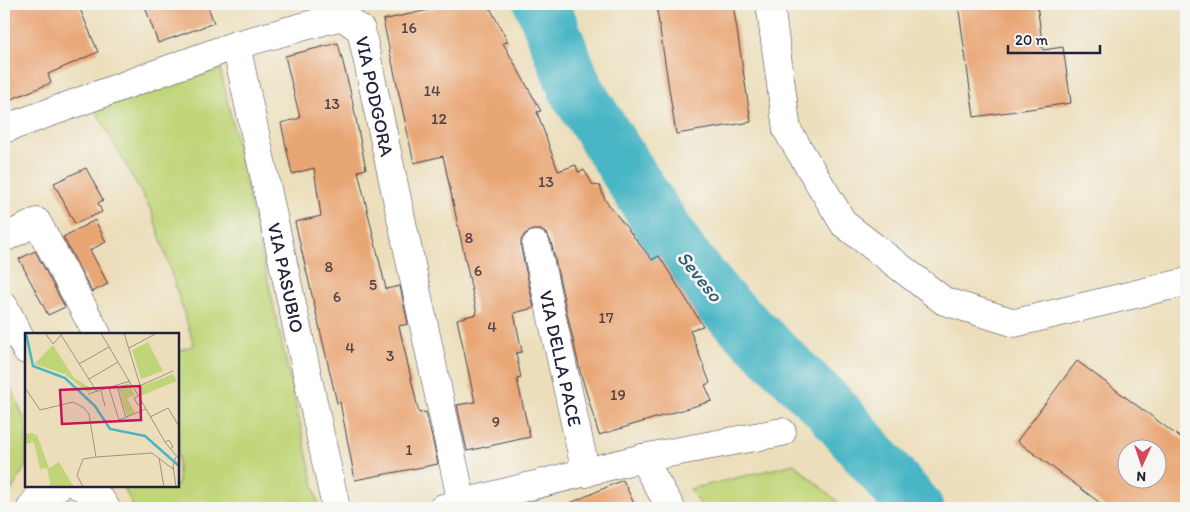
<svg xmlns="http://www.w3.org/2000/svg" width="1190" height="512" font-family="Itim,sans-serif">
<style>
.green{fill:#c0d578;stroke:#717c5a}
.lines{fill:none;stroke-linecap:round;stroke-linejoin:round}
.river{stroke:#49b6c5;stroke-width:55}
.building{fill:#e9a675;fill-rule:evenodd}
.minor-casing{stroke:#403e4e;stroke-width:29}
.minor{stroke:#fff;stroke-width:28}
.labels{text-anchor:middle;stroke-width:5;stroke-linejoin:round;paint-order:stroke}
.number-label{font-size:16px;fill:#54434a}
.street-label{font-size:19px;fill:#22223b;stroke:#f6f6f2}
.water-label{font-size:20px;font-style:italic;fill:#325d72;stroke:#f6f6f2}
.inset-river{fill:none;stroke:#49b6c5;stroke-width:2.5}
.inset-road{fill:none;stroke:#9b9387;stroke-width:1}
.view{fill:#c2185b;fill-opacity:0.15;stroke:#c2185b;stroke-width:2.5}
.inset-edge{fill:none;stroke:#22223b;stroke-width:2.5}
</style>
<rect width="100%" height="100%" fill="#f6f6f2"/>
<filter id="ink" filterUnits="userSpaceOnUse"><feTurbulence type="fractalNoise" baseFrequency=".02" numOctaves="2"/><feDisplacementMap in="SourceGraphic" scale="10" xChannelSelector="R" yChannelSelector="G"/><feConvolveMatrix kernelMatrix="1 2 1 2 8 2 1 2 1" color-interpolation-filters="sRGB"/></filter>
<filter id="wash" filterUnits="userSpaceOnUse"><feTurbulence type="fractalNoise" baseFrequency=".0096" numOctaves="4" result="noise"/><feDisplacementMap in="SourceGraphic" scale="20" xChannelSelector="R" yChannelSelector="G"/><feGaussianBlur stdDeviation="1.12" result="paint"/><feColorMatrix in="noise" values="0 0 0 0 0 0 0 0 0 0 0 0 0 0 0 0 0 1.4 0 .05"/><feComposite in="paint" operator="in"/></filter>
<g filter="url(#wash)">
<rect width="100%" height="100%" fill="#ecdeba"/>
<path class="green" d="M220 68 319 508H134L123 486H178V351L194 345 152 212 96 111Z
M4 373 25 420 26 431V465L7 498 4 500Z
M794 464 845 508H703L690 489Z"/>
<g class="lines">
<path class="river" d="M542 4 577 92 679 252 719 301 830 408 916 508"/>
</g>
<g id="blocks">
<path class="building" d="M4 4H78L98 52 48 74 51 83 4 102Z
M144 4H207L214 23 158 43Z
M455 4H488L508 42 503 43 541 111 537 112 558 171 576 165 578 172 584 170 593 185 600 186 605 200 652 260 659 256 703 326 690 330 710 383 705 385 712 401 599 435 580 371 551 242 547 234 541 230H533L525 234 521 240V248L534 308 514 313 522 352 516 353 521 378 517 379 530 437 467 451 457 405 475 402 457 319 477 314 443 156 414 163 383 20Z
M656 4H733L751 122 676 134Z
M958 4H1037L1043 50 1063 47 1071 103 974 117Z
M338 43 351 94 366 169 358 171 386 289 400 286 408 324 399 326 419 413 426 412 438 464 355 480 340 402 337 403 295 222 321 216 314 168 292 174 281 123 300 118 285 56Z
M86 168 103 200 98 203 102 212 75 224 54 183Z
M95 220 106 242 90 250 108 284 92 292 63 237Z
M35 251 65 307 48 315 19 259Z
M1077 361 1186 442V508H1107L1017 441ZM1128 450H1158V480H1128Z
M623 480 636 508H559Z"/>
</g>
</g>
<g filter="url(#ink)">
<use href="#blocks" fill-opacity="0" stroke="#403e4e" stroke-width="1"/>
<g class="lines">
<g class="minor-casing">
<g id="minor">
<path d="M770 4 787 130 844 224 944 301 1015 323 1186 282"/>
<path id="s1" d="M236 45 336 508"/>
<path id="s2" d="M4 129 236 45 342 16 361 30 462 504"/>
<path d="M4 238 37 222 97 334"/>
<path id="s3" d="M536 245 586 473"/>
<path d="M4 306 26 350"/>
<path d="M642 458 671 508"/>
<path d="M79 486C91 490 100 497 106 508"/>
<path d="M31 508C38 496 46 490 59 486"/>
<path d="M443 508 642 458 782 432"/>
</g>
</g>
<use href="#minor" class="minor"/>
</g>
</g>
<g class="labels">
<g class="number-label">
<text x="409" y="33">16</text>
<text x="432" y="96">14</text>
<text x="332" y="109">13</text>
<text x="439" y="124">12</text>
<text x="546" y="187">13</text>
<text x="469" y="243">8</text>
<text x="329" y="272">8</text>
<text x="478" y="276">6</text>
<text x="373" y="290">5</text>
<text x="337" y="302">6</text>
<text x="606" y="323">17</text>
<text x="492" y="332">4</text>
<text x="350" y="353">4</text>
<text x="390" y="361">3</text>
<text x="618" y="400">19</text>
<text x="496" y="427">9</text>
<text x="409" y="455">1</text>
</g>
<g class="street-label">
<text dy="7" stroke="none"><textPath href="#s2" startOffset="448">VIA PODGORA</textPath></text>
<text dy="7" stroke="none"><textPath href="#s1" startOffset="238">VIA PASUBIO</textPath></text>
<text dy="7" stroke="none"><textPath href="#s3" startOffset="116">VIA DELLA PACE</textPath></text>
</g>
<g class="water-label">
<text transform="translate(700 276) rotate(51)" y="7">Seveso</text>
</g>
</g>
<g transform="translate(25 333)">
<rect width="154" height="154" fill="#ecdeba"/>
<path d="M123 9 138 38 116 46 107 17ZM28 12 49 45 69 57 62 59 40 41 9 31ZM148 41 152 48 115 63 114 54ZM104 50 110 62 102 65 110 80 102 83 93 54ZM7 100 12 102 24 135 34 129 49 154H26L22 135 15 136 9 109 0 111V101Z" fill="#c0d578"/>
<path class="inset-river" d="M1 0 8 33 40 45 70 73 85 96 120 103 154 133"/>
<path class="inset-road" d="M20 0 28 11 38 0M76 0 107 53M99 0 115 52M36 2 72 59M104 15 132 0M54 31 84 14M64 46 93 29M92 53 101 85M112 54 148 38M0 55 15 77 48 69 59 75 64 81 71 124M84 55 94 87 121 76M109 55 140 109 154 126M76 58 80 73M63 61 105 48M113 63 109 65 113 72 117 70M125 84 143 75 154 93M140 109 144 107 148 114 145 116M151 124 148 133 151 154M134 125 139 154M58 154 52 142 58 126 71 124 127 120 148 136"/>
<path class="view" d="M115 53 116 87 37 91 35 57Z"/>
<rect width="154" height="154" class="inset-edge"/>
</g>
<rect width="1190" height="512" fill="none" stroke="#f6f6f2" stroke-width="20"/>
<g transform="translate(1142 464) rotate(183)"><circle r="24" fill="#f6f6f2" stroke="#a1a1a9"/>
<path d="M0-4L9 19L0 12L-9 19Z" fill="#d1495b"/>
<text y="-8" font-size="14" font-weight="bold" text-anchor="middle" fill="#22223b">N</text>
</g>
<path d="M1008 45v8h92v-8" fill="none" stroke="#22223b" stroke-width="2.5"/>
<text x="1015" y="45" font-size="15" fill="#22223b" stroke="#f6f6f2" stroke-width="4" paint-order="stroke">20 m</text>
</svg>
